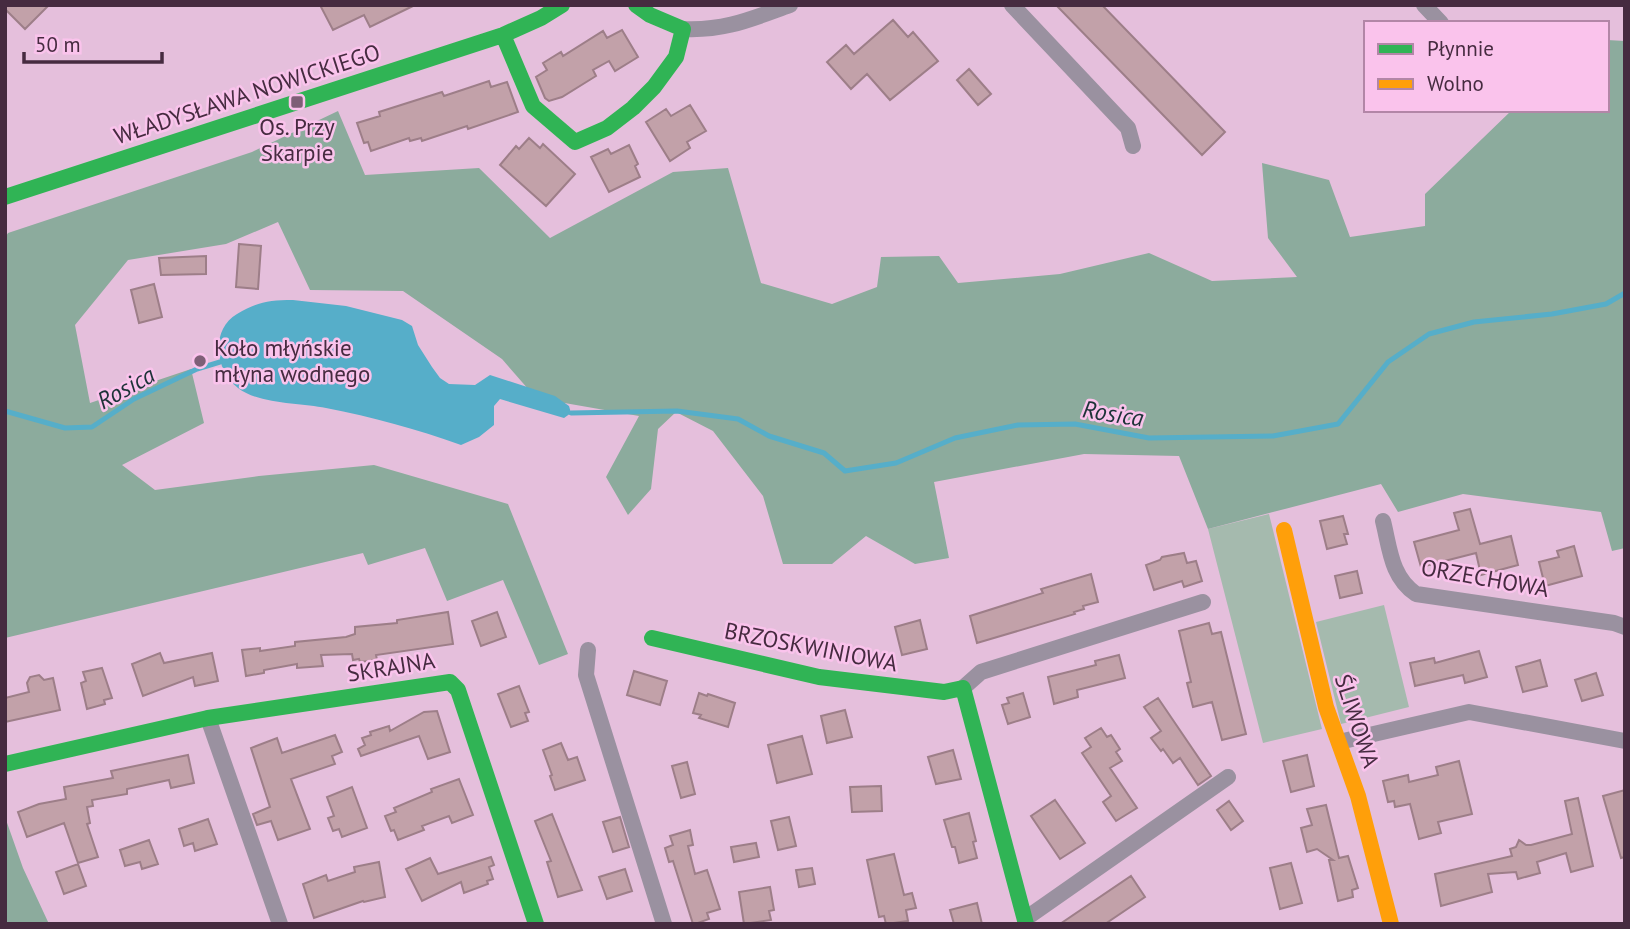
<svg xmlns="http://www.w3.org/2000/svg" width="1630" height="929" font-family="'PT Sans',sans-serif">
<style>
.green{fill:#a5baae}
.forest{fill:#8cab9d}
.water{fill:#56aec9}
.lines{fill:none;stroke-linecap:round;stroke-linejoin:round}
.stream{stroke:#56aec9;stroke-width:5}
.building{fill:#c2a1a9;stroke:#9d7e88;stroke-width:2}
.street{stroke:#9a91a0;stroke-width:16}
.fast{stroke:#30b455;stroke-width:16}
.slow{stroke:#ff9f0a;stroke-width:16}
.poi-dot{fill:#7e5f77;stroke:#fac3ec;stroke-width:2.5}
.labels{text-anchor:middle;stroke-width:5;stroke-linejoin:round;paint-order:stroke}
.street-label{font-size:23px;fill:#462b40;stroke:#fac3ec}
.poi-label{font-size:23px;fill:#462b40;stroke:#fac3ec}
.water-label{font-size:24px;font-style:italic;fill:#1d3338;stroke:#fac3ec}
</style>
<rect width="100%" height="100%" fill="#e5bfdc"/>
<path class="green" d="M1269 514 1322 729 1263 743 1208 529Z
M1384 605 1409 707 1341 724 1316 622Z"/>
<path class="forest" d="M1607 40 1625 41V548L1612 551 1601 512 1463 494 1398 512 1381 484 1208 529 1179 456 1084 454 934 482 949 558 915 564 866 536 832 564H783L763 496 713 431 676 412 658 429 651 489 628 515 606 477 639 416 536 398 502 359 403 291 310 290 278 222 226 244 128 260 75 325 90 403 191 369 204 423 122 465 155 490 259 476 374 465 508 504 568 654 539 665 503 580 447 601 425 548 368 565 363 553 5 638V238L8 233 252 152 338 111 365 175 479 168 550 238 673 172 728 168 761 283 832 304 877 287 881 257 939 256 958 283 1060 274 1149 253 1212 281 1297 277 1268 238 1262 163 1329 180 1350 237 1425 226V194L1512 110H1607Z
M5 817 23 868 49 924H5Z"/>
<path class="water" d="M293 300 346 306 402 320 412 326 418 345 432 367 440 378 449 384 475 385 490 375 555 396 569 406 571 413 564 418 500 399 494 406V425L479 437 461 445C417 429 372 417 326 408 301 403 258 404 238 388 215 371 210 330 237 314 258 302 269 300 293 300Z"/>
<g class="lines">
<path class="stream" d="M5 411 65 428 92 427 134 399 197 369 220 362
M571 413 677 411 738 419 769 436 824 453 845 471 896 463 955 438 1018 425 1075 424 1149 438 1273 436 1338 424 1388 362 1429 334 1474 322 1552 314 1606 304 1625 293"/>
</g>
<path class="building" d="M5 5H49L25 29 5 9Z
M320 5H415L370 27 364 15 333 30Z
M1056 5H1102L1225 132 1202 155Z
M893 20 908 37 913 32 938 61 890 100 867 74 851 89 827 62 846 45 854 54Z
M622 30 638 57 615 71 609 61 593 70 596 76 562 97 549 101 545 98 536 77 547 70 543 63 561 52 563 56 603 31 607 38Z
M969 69 991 94 978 105 957 80Z
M489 81 491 87 507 82 518 112 468 129 467 126 422 141 421 138 410 141 409 138 371 151 368 142 364 143 357 123 380 116 379 112 442 92 444 96Z
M690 105 706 131 687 142 690 148 670 161 646 122 666 109 671 116Z
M529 138 540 148 543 144 575 174 546 206 500 165 516 146 519 149Z
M629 145 638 164 635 166 640 177 609 192 591 157 608 149 611 154Z
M239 244 261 246 258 289 236 287Z
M206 256V274L161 275 159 258Z
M154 284 162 317 139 323 131 290Z
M1470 509 1480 544 1511 536 1518 565 1481 575 1476 553 1421 567 1414 542 1459 530 1454 513Z
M1343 516 1348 534H1344L1347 544 1327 549 1320 521Z
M1574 546 1582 576 1545 586 1539 562 1559 557 1557 551Z
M1184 553 1187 563 1196 561 1202 581 1184 587 1182 581 1154 590 1146 565 1160 560 1162 557Z
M1357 571 1362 593 1340 598 1335 576Z
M1091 574 1098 602 1083 606 1084 609 1074 612 1075 614 977 643 970 616 1043 593 1041 589Z
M448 612 453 644 376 655 377 660 360 662 359 659 353 660 352 654 321 655 323 666 297 668V664L264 670V673L246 676 242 650 260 648V651L295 646V642L346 637 355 634V627L397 623V620Z
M497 612 506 637 481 646 472 621Z
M920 620 927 649 902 655 895 627Z
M1209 623 1212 634 1221 632 1246 734 1222 740 1212 702 1193 707 1187 683 1191 682 1179 631Z
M1479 651 1487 677 1465 683 1463 675 1415 686 1410 663 1434 658 1435 663Z
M160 653 164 663 212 653 218 681 195 686 193 677 143 696 132 664Z
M1119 655 1125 678 1077 690 1078 697 1054 704 1048 677 1096 665 1095 661Z
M1540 660 1547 686 1523 692 1516 667Z
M102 668 112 698 104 700 105 704 87 709 81 683 86 681 83 672Z
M634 671 667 681 660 705 627 695Z
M1596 673 1603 695 1582 701 1575 680Z
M39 675 44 680 53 678 60 710 5 722V698L29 692 27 683 30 677Z
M519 686 529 712 525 713 528 721 511 727 498 694Z
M699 693 707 696 708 694 735 703 728 727 699 718 701 715 693 713Z
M1023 693 1030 717 1008 724 1002 705 1009 703 1007 698Z
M1158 698 1211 776 1198 785 1180 758 1173 763 1163 749 1161 751 1151 738 1161 731 1144 707Z
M845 710 852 737 827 743 821 716Z
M437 711 450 752 428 759 419 736 361 756 358 749 365 745 362 738 371 735 370 732 389 726 390 731 424 712Z
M1101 728 1107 737 1111 735 1120 749 1116 752 1122 761 1110 768 1137 808 1116 821 1103 802 1111 796 1082 753 1091 747 1085 738Z
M335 735 342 752 332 756 335 764 291 779 310 829 278 840 271 821 257 825 253 814 270 807 251 748 277 738 282 753Z
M802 736 812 774 777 783 768 745Z
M561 743 568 760 577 757 585 780 555 790 550 776 552 775 543 750Z
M953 750 961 779 936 784 928 757Z
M188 755 194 783 171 788 169 780 127 789V794L92 800 93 806 87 807 90 823 87 824 98 857 78 863 64 823 27 837 18 812 39 804 66 799 64 787 113 778 111 771Z
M1307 755 1314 786 1291 792 1283 761Z
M1459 761 1472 814 1438 822 1441 833 1419 839 1410 804 1395 807 1394 801 1388 802 1383 781 1408 775 1409 782 1438 775 1436 767Z
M687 762 695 794 681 798 672 766Z
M459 779 473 815 452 823 449 816 422 826 424 830 398 840 394 830 391 831 385 816 396 812 394 808 432 792 431 789Z
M881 786 882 811 852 812 850 787Z
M352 787 367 828 342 837 339 829 333 831 328 818 334 816 327 797Z
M1625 790V857L1621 858 1603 796Z
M1578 798 1593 866 1571 872 1566 853 1537 862 1540 873 1518 879 1516 872 1488 874 1492 892 1441 906 1435 874 1512 856 1510 849 1516 847 1519 840 1526 845H1531L1572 834 1565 801Z
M1055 800 1085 843 1060 859 1031 816Z
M1229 801 1243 821 1231 830 1217 810Z
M1326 805 1339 858 1348 856 1358 888 1352 890 1353 897 1338 901 1329 860H1333L1317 849 1307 852 1301 828 1312 825 1307 809Z
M969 813 976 841 973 842 977 858 959 863 955 847H952L944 820Z
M552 814 582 890 558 897 547 862 551 861 535 821Z
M620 817 629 847 613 852 603 822Z
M789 817 796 846 778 850 771 821Z
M208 819 217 844 195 851 193 843 184 846 179 829Z
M690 830 693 845 688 846 695 874 707 870 720 909 707 913 709 919 695 924H693L673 861 669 862 665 848 673 845 670 836Z
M149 840 158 864 142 869 140 862 125 866 120 850Z
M756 843 759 857 734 862 731 847Z
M894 854 904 895 912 893 916 908 906 910 908 921 886 924 884 916 879 917 867 860Z
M491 857 494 865 489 867 493 879 487 881 488 884 464 893 461 882 422 901 406 869 430 858 438 874Z
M379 862 385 897 364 902 363 901 314 918 303 884 326 875 328 881 355 872 354 867Z
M1291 863 1302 903 1280 909 1270 868Z
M78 864 86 886 64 894 56 872Z
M812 868 815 884 799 887 796 870Z
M625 869 632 891 607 899 599 877Z
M1131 876 1145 897 1105 924H1060Z
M770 887 774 910 769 911 771 920 744 924 739 892Z
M977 903 982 924H954L950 910Z"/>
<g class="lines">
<path class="street" d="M1012 5 1128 128 1133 146
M1424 5 1441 23
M683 29C725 31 751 19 790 5
M1383 521C1390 549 1391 577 1416 594L1614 623 1625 627
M588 650 586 675 664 924
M963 688 981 672 1203 602
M208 718 280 924
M1339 742 1469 712 1625 741
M1025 919 1228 777"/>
<path class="fast" d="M503 35 533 106 575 142 607 128 633 108 654 87 676 57 683 29 650 15 636 5
M5 197 503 35 541 18 562 5
M652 638 819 677 944 692 963 688 1026 924
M5 764 208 718 450 682 458 690 536 924"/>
<path class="slow" d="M1284 530 1326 707 1358 796 1391 924"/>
</g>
<g class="poi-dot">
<rect x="290" y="95" width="14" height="14" rx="3.5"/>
<circle cx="200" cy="361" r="7"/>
</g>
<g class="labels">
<g class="street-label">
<text transform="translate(247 94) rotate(-18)" y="8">WŁADYSŁAWA NOWICKIEGO</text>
<text transform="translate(1485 578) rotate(10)" y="8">ORZECHOWA</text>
<text transform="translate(811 647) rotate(11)" y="8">BRZOSKWINIOWA</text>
<text transform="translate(391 667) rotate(-9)" y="8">SKRAJNA</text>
<text transform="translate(1357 721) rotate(72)" y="8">ŚLIWOWA</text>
</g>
<g class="poi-label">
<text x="297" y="135">Os. Przy<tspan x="297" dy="26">Skarpie</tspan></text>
<text x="214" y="356" text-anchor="start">Koło młyńskie<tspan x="214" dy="26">młyna wodnego</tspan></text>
</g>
<g class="water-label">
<text transform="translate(126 388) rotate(-29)" y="8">Rosica</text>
<text transform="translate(1113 414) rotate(9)" y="8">Rosica</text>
</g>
</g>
<rect width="1630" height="929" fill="none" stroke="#462b40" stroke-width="14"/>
<rect x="1364" y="21" width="245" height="91" fill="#fac3ec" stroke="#b286a7" stroke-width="2"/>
<rect x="1378" y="44" width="35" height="10" fill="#30b455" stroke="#b286a7" stroke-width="2"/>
<text x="1427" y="56" font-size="21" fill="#462b40">Płynnie</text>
<rect x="1378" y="79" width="35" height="10" fill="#ff9f0a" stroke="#b286a7" stroke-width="2"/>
<text x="1427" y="91" font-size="21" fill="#462b40">Wolno</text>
<path d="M24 52v10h138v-10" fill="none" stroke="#462b40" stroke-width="3.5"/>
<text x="35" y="52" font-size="21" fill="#462b40" stroke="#fac3ec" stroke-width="5" paint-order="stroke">50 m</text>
</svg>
